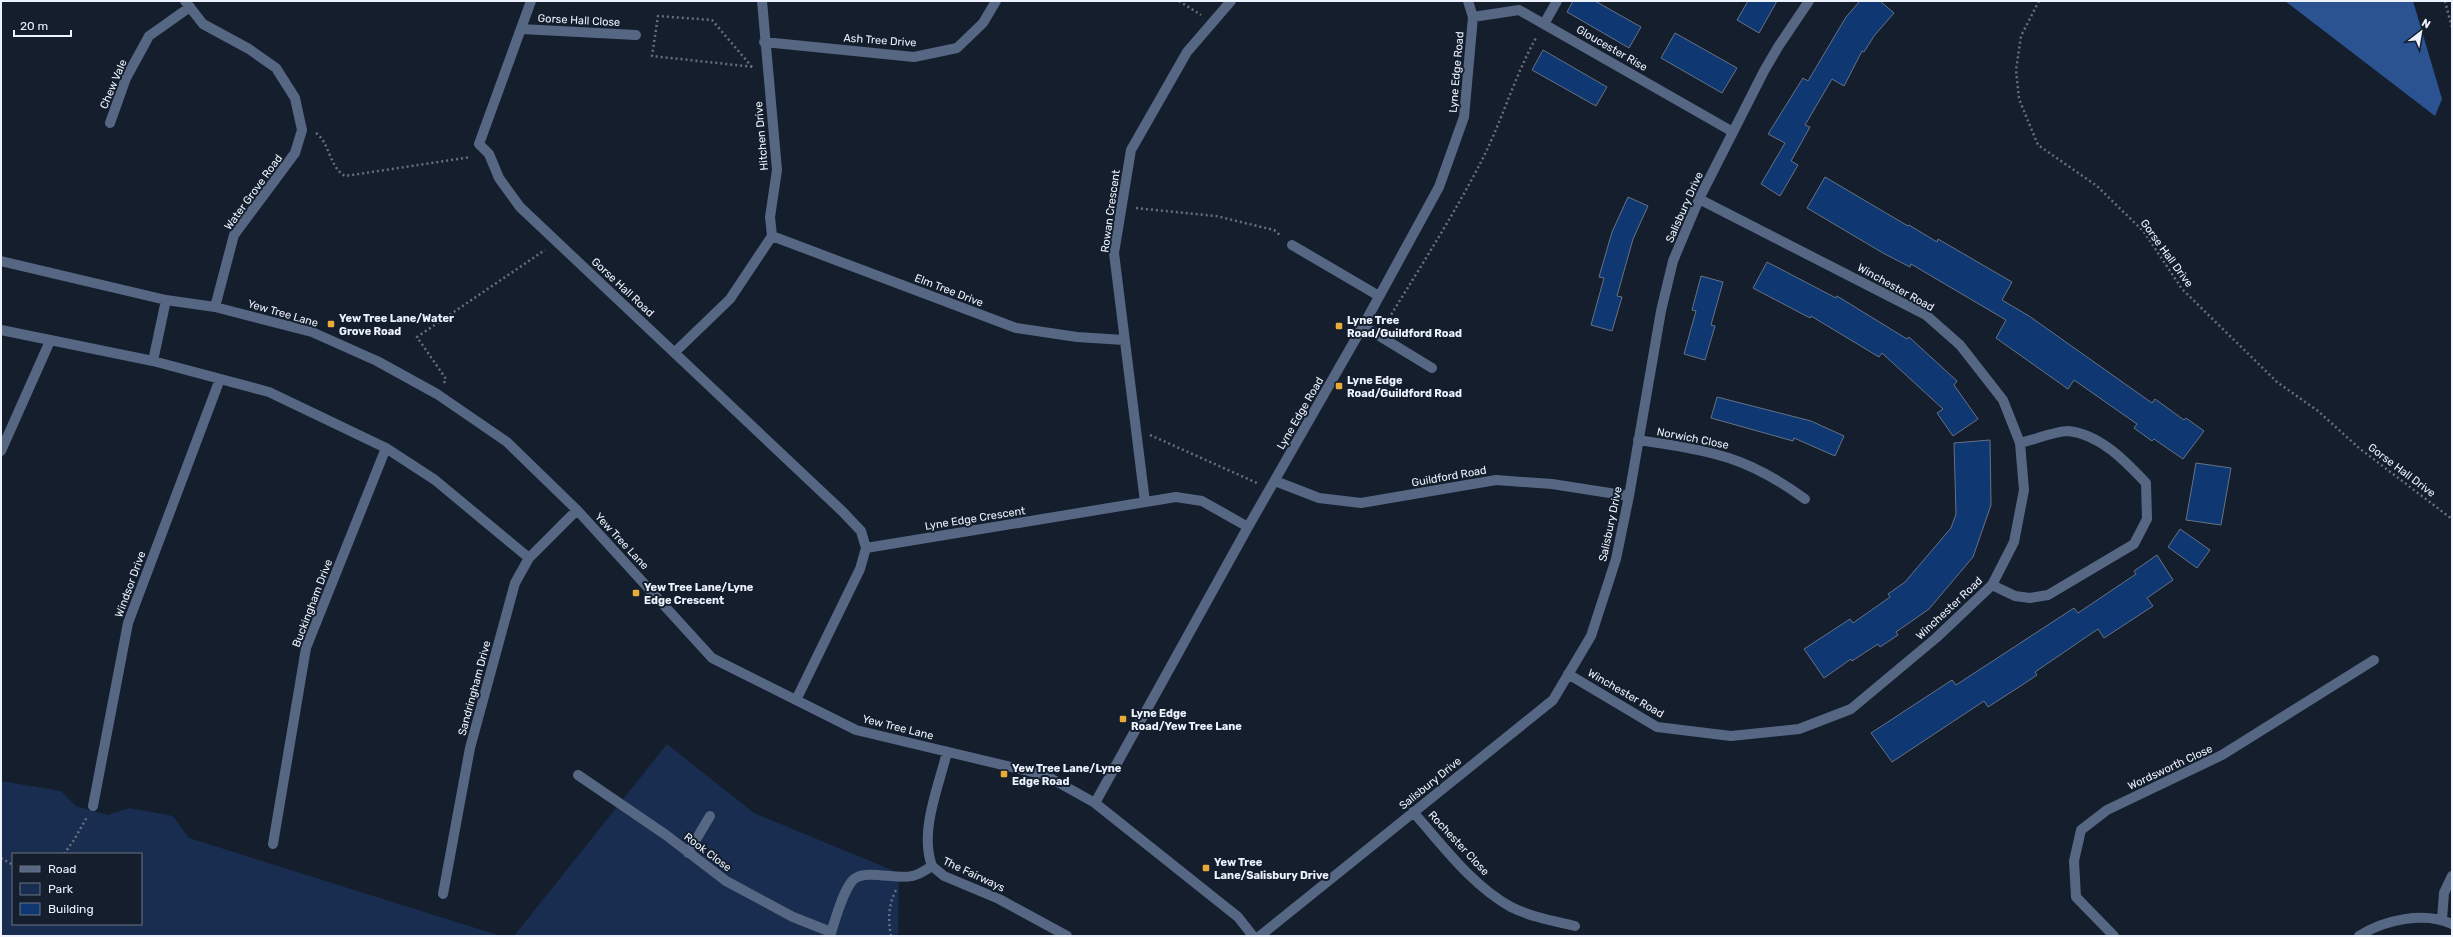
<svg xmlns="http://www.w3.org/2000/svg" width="2453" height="937" font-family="Rubik,sans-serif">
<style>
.green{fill:#182d4f;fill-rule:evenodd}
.forest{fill:#2b5391}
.building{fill:#0f3772;stroke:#667285}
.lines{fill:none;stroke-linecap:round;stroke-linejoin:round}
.path{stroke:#67707d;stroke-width:2.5;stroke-dasharray:2 3;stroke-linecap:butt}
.minor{stroke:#556783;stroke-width:10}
.poi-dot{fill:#e8ab37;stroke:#141e2d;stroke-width:1.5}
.labels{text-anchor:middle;stroke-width:4;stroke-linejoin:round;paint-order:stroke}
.street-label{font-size:11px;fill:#ecf3fe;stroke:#141e2d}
.poi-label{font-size:11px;font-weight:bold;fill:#ecf3fe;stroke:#141e2d;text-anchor:start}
</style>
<rect width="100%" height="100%" fill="#141e2d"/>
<path class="green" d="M667 744 754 813 899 873 898 936H514Z
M1 781 61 791 76 806 108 815 129 808 173 816 189 838 501 936H1ZM13 854H141V924H13Z"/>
<path class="forest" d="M2285 1H2413L2442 99 2435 116Z"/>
<path class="building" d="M1573 1H1595L1641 27 1629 48 1567 12Z
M1748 1H1777L1759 33 1737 20Z
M1860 1H1880L1894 13 1874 36 1864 52 1862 51 1844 86 1832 79 1805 125 1810 127 1791 161 1798 165 1780 196 1761 184 1785 143 1768 134 1803 78 1808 81 1846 17Z
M1675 33 1737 68 1722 93 1661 58Z
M1543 50 1607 87 1596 106 1532 70Z
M1825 177 1908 226 1909 225 1937 242 1938 239 2012 282 2002 300 2029 316 2152 403 2155 399 2184 420 2186 418 2204 431 2183 459 2154 439 2152 441 2134 428 2137 424 2074 380 2068 389 1996 338 2006 320 1911 264 1910 267 1883 253 1807 208Z
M1628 197 1648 206 1633 239 1617 296 1622 297 1612 331 1591 325 1604 278 1599 277 1612 232Z
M1767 262 1836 298 1837 296 1907 339 1909 337 1957 381 1954 385 1978 419 1953 436 1937 413 1943 409 1882 353 1879 357 1811 316 1810 318 1753 288Z
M1701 276 1723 282 1711 325 1715 326 1705 360 1684 354 1696 311 1692 310Z
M1717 397 1811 421 1844 436 1835 456 1794 438 1793 441 1711 418Z
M1990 440 1991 505 1973 557 1929 609 1896 632 1898 635 1880 647 1878 644 1852 661 1851 659 1824 678 1804 649 1850 619 1853 623 1890 597 1888 594 1905 582 1951 528 1956 514 1954 443Z
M2196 463 2231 468 2221 525 2186 520Z
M2180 529 2210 550 2197 568 2168 547Z
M2157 555 2173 580 2147 598 2153 606 2104 638 2098 629 2035 672 2037 675 2019 687 1988 707 1984 701 1892 762 1871 733 1952 680 1956 685 2074 608 2078 613 2136 574 2134 571Z"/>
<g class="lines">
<path class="path" d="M1179 1 1201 15
M2039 1 2021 36 2016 70 2019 99 2038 145 2097 186 2144 232 2182 289 2277 382 2318 411 2359 448 2452 519
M2445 1 2452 28
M752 67 712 20 658 16 652 56 754 67
M316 133C330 143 329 167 345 176L471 157
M1136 208 1216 216 1274 230 1281 236
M1386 323C1419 269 1454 215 1483 158 1503 118 1515 75 1537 36
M444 383 446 379 417 337 545 250
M1150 435 1257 483
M64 854 74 840 87 817
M1 858 13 865
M891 936C888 919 888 906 896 890"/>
<path class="minor" d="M185 1 203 24 249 49 276 68 295 98 302 130 295 153 234 235 215 307
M531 1 479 144 489 154 499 178 520 207 843 512 861 531 866 548
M1473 17 1519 10 1733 132
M1544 24 1557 1
M521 29 636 35
M764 42 914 57 957 48 983 23 996 1
M110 123 126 78 149 36 190 7
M772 236 1016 328 1077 337 1124 340
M1292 245 1379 296
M1 261 166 300 215 307 312 332 377 361 437 394 507 442 577 510 712 658 856 730 1045 775 1095 803 1238 917 1253 936
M1363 326 1432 368
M1 330 153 361 269 392 386 448 435 480 529 558
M675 352 730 299 772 236 770 217 777 170 762 1
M153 361 166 300
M1638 440C1710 451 1745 455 1805 499
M1 451 50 341
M1275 481 1319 498 1361 503 1496 480 1552 484 1629 496
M1145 502 1114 253 1131 150 1187 52 1231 1
M1992 585 2015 596 2030 598 2048 595 2134 544 2147 519 2146 483C2126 462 2100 434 2068 431 2056 431 2033 440 2020 443
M1568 674 1657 727 1731 736 1799 729 1851 709 1936 638 1992 585 2014 542 2024 490 2020 443 2003 400 1960 345 1926 315 1699 199
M796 700 860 569 866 548 1176 497 1202 501 1248 527
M947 752C939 786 919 831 932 866L944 876 999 899 1067 936
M578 775 666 835 726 881 793 917 831 932
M1095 803 1248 527 1363 326 1439 187 1464 117 1473 17 1468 1
M93 806 128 623 220 379
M1413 812C1443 845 1471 885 1511 907 1531 917 1554 921 1575 926
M273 844 306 648 386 448
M688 853 710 816
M443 894 470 748 515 583 529 558 577 510
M2442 919 2444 893 2452 876
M830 936C835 921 843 889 854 879 866 869 897 880 912 876 919 875 926 870 932 866
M1260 936 1553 700 1591 636 1616 559 1629 496 1661 311 1673 261 1699 199 1764 71 1778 47 1809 1
M2114 936 2076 897 2074 861 2081 830 2107 810 2222 755 2374 660
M2359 936C2384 920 2424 911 2452 924"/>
</g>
<g class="poi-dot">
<rect x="327" y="320" width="8" height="8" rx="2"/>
<rect x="1335" y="322" width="8" height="8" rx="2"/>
<rect x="1335" y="382" width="8" height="8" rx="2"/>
<rect x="632" y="589" width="8" height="8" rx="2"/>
<rect x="1119" y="715" width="8" height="8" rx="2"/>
<rect x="1000" y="770" width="8" height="8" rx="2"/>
<rect x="1202" y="864" width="8" height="8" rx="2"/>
</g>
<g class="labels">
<g class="street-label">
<text transform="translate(579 20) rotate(3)" y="4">Gorse Hall Close</text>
<text transform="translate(880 40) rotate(4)" y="4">Ash Tree Drive</text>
<text transform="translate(1612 48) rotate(30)" y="4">Gloucester Rise</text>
<text transform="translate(1456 72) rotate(-85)" y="4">Lyne Edge Road</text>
<text transform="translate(113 84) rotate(-67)" y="4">Chew Vale</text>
<text transform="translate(761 136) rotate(-95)" y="4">Hitchen Drive</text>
<text transform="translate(253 192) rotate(-54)" y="4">Water Grove Road</text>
<text transform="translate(1684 207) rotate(-66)" y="4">Salisbury Drive</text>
<text transform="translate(1110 211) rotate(-82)" y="4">Rowan Crescent</text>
<text transform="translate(2167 253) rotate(54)" y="4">Gorse Hall Drive</text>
<text transform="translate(623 287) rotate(43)" y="4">Gorse Hall Road</text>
<text transform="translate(1896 287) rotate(29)" y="4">Winchester Road</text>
<text transform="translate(949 290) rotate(21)" y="4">Elm Tree Drive</text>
<text transform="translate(283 313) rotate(16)" y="4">Yew Tree Lane</text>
<text transform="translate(1300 413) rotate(-60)" y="4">Lyne Edge Road</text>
<text transform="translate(1693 438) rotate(11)" y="4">Norwich Close</text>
<text transform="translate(2402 470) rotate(37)" y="4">Gorse Hall Drive</text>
<text transform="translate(1449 476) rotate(-10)" y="4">Guildford Road</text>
<text transform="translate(975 518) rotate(-9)" y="4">Lyne Edge Crescent</text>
<text transform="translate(1610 524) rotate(-78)" y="4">Salisbury Drive</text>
<text transform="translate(622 541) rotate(47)" y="4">Yew Tree Lane</text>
<text transform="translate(130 584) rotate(-70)" y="4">Windsor Drive</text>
<text transform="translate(312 603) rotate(-69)" y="4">Buckingham Drive</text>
<text transform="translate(1949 608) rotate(-43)" y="4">Winchester Road</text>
<text transform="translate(474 688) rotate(-75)" y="4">Sandringham Drive</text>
<text transform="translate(1626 693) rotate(30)" y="4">Winchester Road</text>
<text transform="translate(898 727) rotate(14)" y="4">Yew Tree Lane</text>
<text transform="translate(2170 767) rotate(-25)" y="4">Wordsworth Close</text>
<text transform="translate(1430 783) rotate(-39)" y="4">Salisbury Drive</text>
<text transform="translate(1459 843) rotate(47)" y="4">Rochester Close</text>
<text transform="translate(708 852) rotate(37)" y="4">Rook Close</text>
<text transform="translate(974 874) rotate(25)" y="4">The Fairways</text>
</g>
<g class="poi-label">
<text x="339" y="322">Yew Tree Lane/Water<tspan x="339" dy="13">Grove Road</tspan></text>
<text x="1347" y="324">Lyne Tree<tspan x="1347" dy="13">Road/Guildford Road</tspan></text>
<text x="1347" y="384">Lyne Edge<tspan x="1347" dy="13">Road/Guildford Road</tspan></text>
<text x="644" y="591">Yew Tree Lane/Lyne<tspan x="644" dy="13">Edge Crescent</tspan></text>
<text x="1131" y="717">Lyne Edge<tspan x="1131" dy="13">Road/Yew Tree Lane</tspan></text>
<text x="1012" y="772">Yew Tree Lane/Lyne<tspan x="1012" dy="13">Edge Road</tspan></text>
<text x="1214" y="866">Yew Tree<tspan x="1214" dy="13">Lane/Salisbury Drive</tspan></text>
</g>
</g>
<rect width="2453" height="937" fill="none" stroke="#ecf3fe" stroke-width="4"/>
<rect x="12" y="853" width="130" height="72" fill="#141e2d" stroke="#6a7381"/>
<rect x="20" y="866" width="20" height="6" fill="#556783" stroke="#6a7381"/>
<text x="48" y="873" font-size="12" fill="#ecf3fe">Road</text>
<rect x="20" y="883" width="20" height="12" fill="#182d4f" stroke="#6a7381"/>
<text x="48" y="893" font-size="12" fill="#ecf3fe">Park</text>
<rect x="20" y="903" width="20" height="12" fill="#0f3772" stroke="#6a7381"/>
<text x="48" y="913" font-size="12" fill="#ecf3fe">Building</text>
<g transform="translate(2421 32) rotate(31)" stroke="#141e2d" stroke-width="3" paint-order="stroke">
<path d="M0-3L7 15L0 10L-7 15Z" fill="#ecf3fe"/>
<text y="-6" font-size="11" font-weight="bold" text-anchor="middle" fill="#ecf3fe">N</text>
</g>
<path d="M14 30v6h57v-6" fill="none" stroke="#ecf3fe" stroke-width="2"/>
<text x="20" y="30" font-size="12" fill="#ecf3fe" stroke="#141e2d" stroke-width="3" paint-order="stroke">20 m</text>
</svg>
